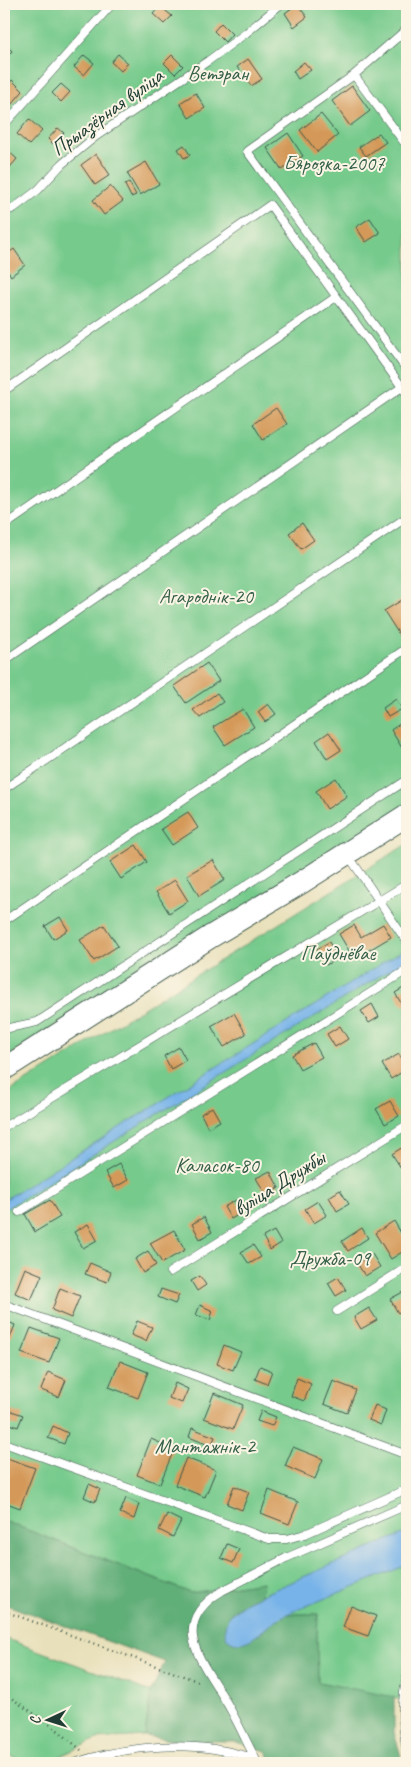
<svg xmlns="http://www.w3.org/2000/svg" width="411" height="1767" font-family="Caveat,sans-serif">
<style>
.green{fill:#76ca8c;stroke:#4a8460}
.forest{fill:#60ae78;stroke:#407656}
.water{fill:#77b3e9;stroke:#4b788e}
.building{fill:#d49958}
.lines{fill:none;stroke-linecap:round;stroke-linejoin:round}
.lane-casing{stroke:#3d5548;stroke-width:9}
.secondary-casing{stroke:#3d5548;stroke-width:24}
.path{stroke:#3d5548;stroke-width:2.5;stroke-dasharray:1 4;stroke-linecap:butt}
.lane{stroke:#fff;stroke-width:8}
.secondary{stroke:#fff;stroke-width:22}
.labels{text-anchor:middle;stroke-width:4;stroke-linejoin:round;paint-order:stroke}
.park-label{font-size:21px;fill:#35604a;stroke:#fcf5e5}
.street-label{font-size:21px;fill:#1f3d34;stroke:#fcf5e5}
</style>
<rect width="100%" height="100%" fill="#fcf5e5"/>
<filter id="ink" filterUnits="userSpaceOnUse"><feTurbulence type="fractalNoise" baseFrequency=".02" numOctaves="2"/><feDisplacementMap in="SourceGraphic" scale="10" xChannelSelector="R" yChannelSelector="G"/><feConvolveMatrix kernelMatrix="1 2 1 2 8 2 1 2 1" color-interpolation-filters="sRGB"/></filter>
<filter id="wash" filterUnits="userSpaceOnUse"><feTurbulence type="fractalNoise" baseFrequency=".0096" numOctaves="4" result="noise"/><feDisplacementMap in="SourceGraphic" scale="20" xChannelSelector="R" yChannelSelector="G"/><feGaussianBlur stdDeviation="1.12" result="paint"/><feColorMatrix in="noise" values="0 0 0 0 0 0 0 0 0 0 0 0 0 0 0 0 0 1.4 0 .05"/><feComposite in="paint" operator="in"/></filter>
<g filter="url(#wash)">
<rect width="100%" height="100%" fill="#e8e0ba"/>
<path class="green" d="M4 4H407V806L4 1059Z
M407 844V1701L318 1682 317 1640 318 1614H286L261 1595 263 1582 191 1593 4 1521V1095Z
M4 1638 151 1692 145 1736 97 1739 45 1763H36L4 1755Z"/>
<path class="forest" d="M4 1521 191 1593 263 1582 261 1595 235 1609 228 1617 258 1635 274 1621 286 1614H318L317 1640 318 1682 394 1697V1733L403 1763H273L266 1751 233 1741H178L145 1736 151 1692 165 1662 4 1604Z"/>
<path class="water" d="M403 950 407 951V959L4 1210V1200Z
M407 1532V1565L287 1614C282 1617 277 1619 272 1623 260 1632 243 1652 227 1638 220 1620 234 1610 248 1601Z"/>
<g id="blocks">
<path class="building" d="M297 4 307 17 294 27 285 13Z
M160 6 172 16 164 24 153 14Z
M221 23 232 34 225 42 214 31Z
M4 43 12 51 5 59 4 58Z
M118 54 128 63 121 71 111 62Z
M84 55 94 63 84 75 74 67Z
M172 55 183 66 175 74 164 63Z
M248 59 262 79 251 86 237 67Z
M304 62 311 70 298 79 293 71Z
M12 80 23 91 11 105 4 98V89Z
M61 84 70 92 61 102 52 93Z
M352 86 370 111 350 126 332 101Z
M196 93 205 108 189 118 180 103Z
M321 114 338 135 317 152 300 130Z
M29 119 42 131 29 145 17 134Z
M58 128 64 133 53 144 48 139Z
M288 133 303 156 282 170 267 148Z
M379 133 386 142 366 156 359 147Z
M184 145 190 155 184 158 178 149Z
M4 147 17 159 5 173 4 172Z
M96 154 110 175 95 185 81 165Z
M146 162 159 184 140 195 127 173Z
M129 182 136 195 131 197 125 185Z
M110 186 123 201 104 215 93 200Z
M370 218 380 233 366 242 356 227Z
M14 249 25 265 11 276 4 266V256Z
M276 408 287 424 263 440 253 424Z
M302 523 314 540 301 549 289 533Z
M407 597V631L400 636 384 611Z
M207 663 219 681 186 703 174 686Z
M217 693 223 702 200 718 193 710Z
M396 699 402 709 388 717 383 708Z
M268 704 276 714 265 722 258 712Z
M243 709 254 727 225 745 213 727Z
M407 719V745L402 748 391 730Z
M329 732 341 750 327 759 316 741Z
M336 778 347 796 327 809 316 791Z
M188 812 198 828 172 845 161 829Z
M136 845 147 862 121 879 110 862Z
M213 860 225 880 199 896 187 875Z
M175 880 188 901 169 913 156 892Z
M60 917 68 930 53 939 45 926Z
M383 924 391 937 354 959 339 934 354 925 361 937Z
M104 925 118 946 94 961 80 940Z
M329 942 338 958 326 965 317 949Z
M405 987 407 991V1003L403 1006 395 993Z
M372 1004 379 1017 369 1023 361 1011Z
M234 1013 246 1034 224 1047 211 1026Z
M340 1026 348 1039 335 1047 327 1034Z
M314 1043 322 1057 300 1069 292 1055Z
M179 1047 186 1060 171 1069 164 1056Z
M399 1054 407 1069 391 1079 382 1064Z
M390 1101 399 1116 385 1124 376 1109Z
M212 1107 220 1121 208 1128 201 1114Z
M406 1145 407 1169 403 1171 392 1154Z
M119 1164 128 1180 114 1188 105 1172Z
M270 1171 279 1188 266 1195 256 1178Z
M340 1190 349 1204 337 1211 329 1197Z
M50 1200 60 1217 35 1232 25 1214Z
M236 1200 243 1212 231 1219 224 1207Z
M318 1201 327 1215 314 1223 305 1209Z
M204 1217 212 1232 200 1239 192 1224Z
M394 1221 407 1243V1249L391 1259 375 1233Z
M88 1224 97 1240 83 1248 74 1232Z
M362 1228 368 1238 348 1251 342 1241Z
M174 1230 185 1250 162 1263 150 1243Z
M274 1231 281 1243 270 1250 263 1237Z
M253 1245 261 1257 249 1264 241 1252Z
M148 1251 156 1265 143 1273 135 1259Z
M372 1254 380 1267 365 1276 357 1263Z
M90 1263 111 1272 107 1282 85 1274Z
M25 1268 42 1275 31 1300 15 1293Z
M200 1276 206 1285 197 1291 191 1281Z
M338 1277 346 1290 336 1296 328 1283Z
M60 1288 80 1296 71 1318 52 1310Z
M161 1289 179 1295 175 1304 158 1297Z
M403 1292 407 1299V1307L398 1313 390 1299Z
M200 1305 213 1311 210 1320 196 1315Z
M369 1308 377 1320 361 1329 354 1317Z
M4 1320 15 1325 10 1338 4 1336Z
M137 1321 152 1327 146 1341 131 1335Z
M31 1328 59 1338 49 1363 21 1353Z
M224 1345 241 1352 233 1370 217 1364Z
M120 1361 148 1372 138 1398 109 1387Z
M260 1366 272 1371 267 1384 255 1379Z
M48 1372 66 1380 59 1397 41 1390Z
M297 1378 311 1384 304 1401 291 1396Z
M333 1381 356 1390 347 1413 324 1404Z
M175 1383 188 1389 182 1403 169 1398Z
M214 1393 243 1405 233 1429 204 1418Z
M375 1405 386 1410 381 1425 369 1420Z
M9 1410 23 1415 18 1427 5 1422Z
M261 1411 276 1417 272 1426 257 1421Z
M53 1426 68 1433 64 1444 48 1438Z
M192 1428 215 1437 211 1446 189 1437Z
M151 1439 174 1449 160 1484 137 1475Z
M293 1447 323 1459 315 1479 285 1466Z
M4 1457 35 1468 20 1508 4 1502Z
M186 1458 216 1470 205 1497 175 1485Z
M89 1484 100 1489 95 1502 84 1497Z
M234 1486 249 1492 242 1510 227 1504Z
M269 1490 298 1502 289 1524 261 1513Z
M126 1498 139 1504 134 1519 120 1513Z
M167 1514 181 1521 173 1537 159 1530Z
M227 1544 239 1549 233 1563 221 1558Z
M351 1606 376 1616 368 1636 343 1627Z"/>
</g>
</g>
<g filter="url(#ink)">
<use href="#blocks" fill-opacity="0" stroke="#3d5548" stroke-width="1"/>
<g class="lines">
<g class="lane-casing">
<path id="lane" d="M407 29 354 75 247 151 407 370
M354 75 407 146
M4 125 112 4
M4 212 14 208 38 190 62 164 95 137 208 61 246 33 281 4
M4 391 270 205 407 394
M4 526 336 297
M4 661 402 387
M4 789 407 517
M348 855 407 942
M4 921 407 648
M4 1029 37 1022 407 780
M4 1127 407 884
M19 1212 407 970
M170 1272 407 1125
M4 1304 407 1455
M337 1311 407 1267
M4 1443 269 1539H287L305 1534 407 1489
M407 1676C401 1700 402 1726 407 1751
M255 1758C245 1739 236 1718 225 1700 202 1661 167 1624 222 1591L286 1558 407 1505
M74 1763C116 1749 170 1742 214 1749 228 1751 242 1755 255 1758L257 1763"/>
</g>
<g class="secondary-casing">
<path id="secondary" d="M4 1069 210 937 302 882 407 815"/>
</g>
<path class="path" d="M4 1611 200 1682
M4 1693 55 1728 81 1750"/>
<use href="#lane" class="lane"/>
<use href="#secondary" class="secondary"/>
</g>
</g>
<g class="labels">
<g class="park-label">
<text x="218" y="80">Ветэран</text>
<text x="334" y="170">Бярозка-2007</text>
<text x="206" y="603">Агароднік-20</text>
<text x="338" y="960">Паўднёвае</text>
<text x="217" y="1172">Каласок-80</text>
<text x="330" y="1265">Дружба-09</text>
<text x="205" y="1453">Мантажнік-2</text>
</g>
<g class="street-label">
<text transform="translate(107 112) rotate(-36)" y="7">Прыазёрная вуліца</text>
<text transform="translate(279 1183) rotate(-32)" y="7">вуліца Дружбы</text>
</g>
</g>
<rect width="411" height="1767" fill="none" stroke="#fcf5e5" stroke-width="20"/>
<g transform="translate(48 1720) rotate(266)" stroke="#fcf5e5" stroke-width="4" paint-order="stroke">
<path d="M0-4L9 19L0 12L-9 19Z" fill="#1f3d34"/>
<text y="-8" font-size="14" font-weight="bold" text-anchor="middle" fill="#1f3d34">С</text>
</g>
</svg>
